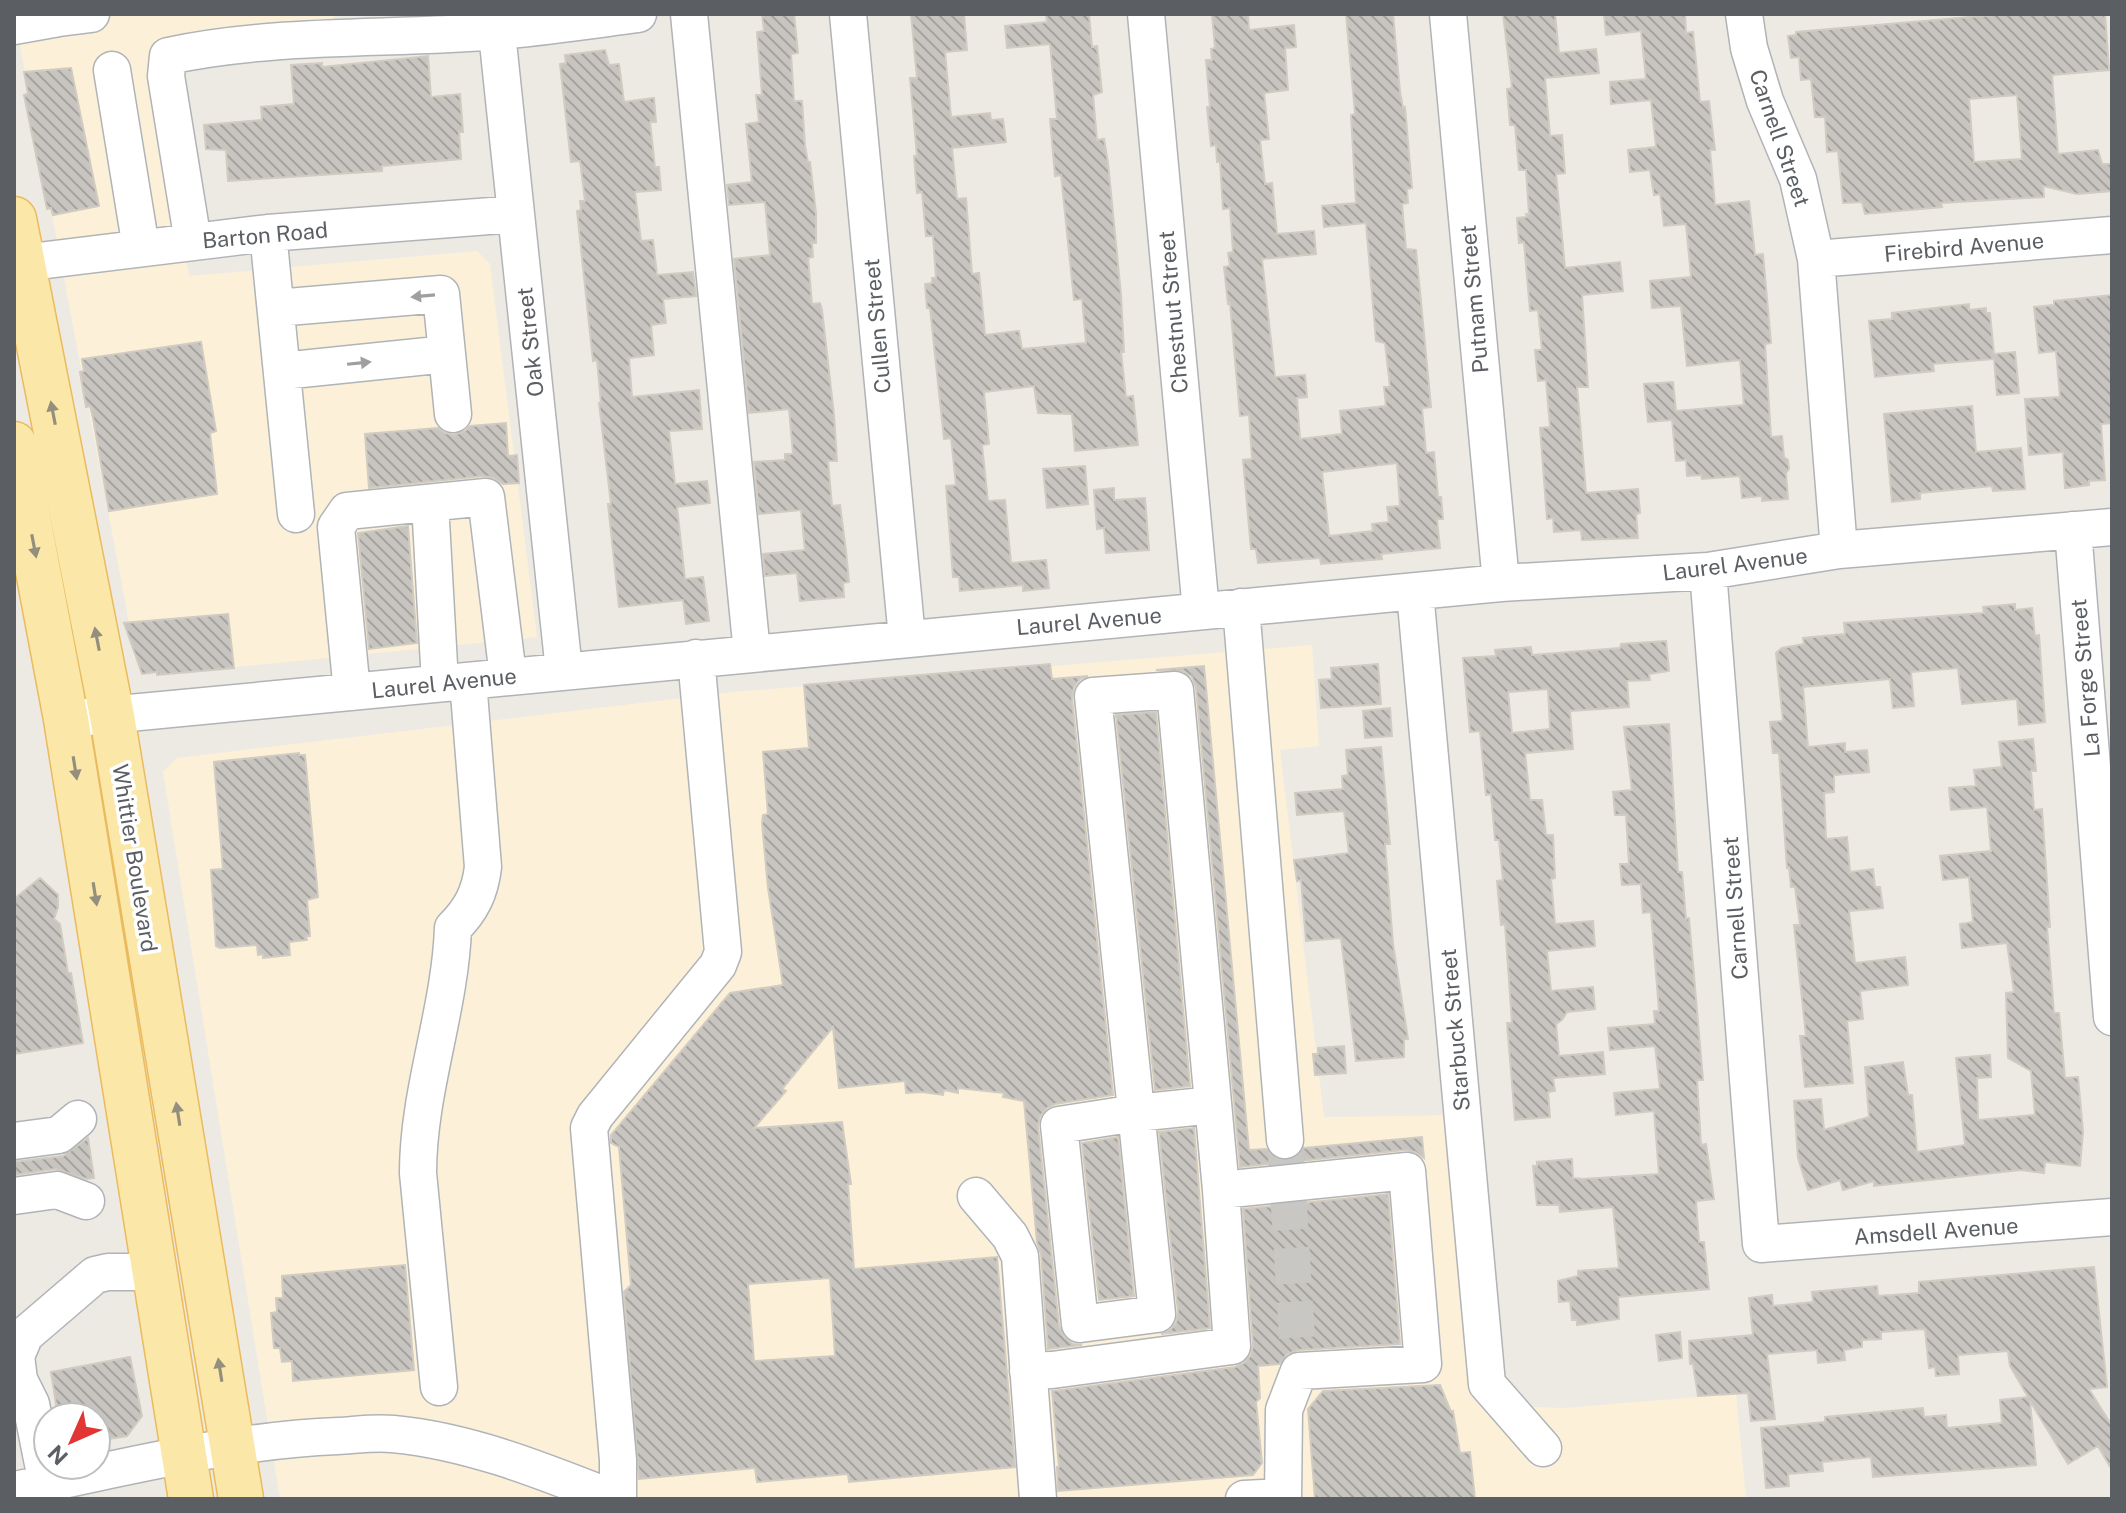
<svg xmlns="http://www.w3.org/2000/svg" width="2126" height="1513" font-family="'Public Sans',sans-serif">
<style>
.commercial{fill:#fcf1d8}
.building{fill:url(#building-back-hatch);stroke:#d1cbc1;stroke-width:2;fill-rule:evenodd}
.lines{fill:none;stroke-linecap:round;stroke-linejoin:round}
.minor-tunnel{stroke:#c8c7c3;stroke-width:36;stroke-dasharray:36 18;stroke-linecap:butt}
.minor-casing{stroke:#b0b4b7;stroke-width:39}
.major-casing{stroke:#ebba5e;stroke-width:47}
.minor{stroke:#fff;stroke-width:36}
.major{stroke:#fbe8a9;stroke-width:44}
.oneway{fill:#9d9fa1}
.oneway2{fill:#938f7c}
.labels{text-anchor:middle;stroke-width:7;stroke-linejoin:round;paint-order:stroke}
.street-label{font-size:22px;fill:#5b5f63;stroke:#fff}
</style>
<defs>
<pattern id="building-back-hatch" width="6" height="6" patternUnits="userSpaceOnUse" patternTransform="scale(2)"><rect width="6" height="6" fill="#c8c5c0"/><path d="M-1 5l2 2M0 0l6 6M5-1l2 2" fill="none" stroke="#a5a3a0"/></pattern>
</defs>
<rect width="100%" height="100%" fill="#edeae3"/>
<path class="commercial" d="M14 14H334L336 30 151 44 189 276 477 251 490 264 537 637 156 675 134 658 126 606Z
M1312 645 1319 746 1280 750 1324 1117 1476 1115 1497 1389 1512 1406 1564 1408 1736 1394 1746 1499H280L163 772 177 758 733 692Z"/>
<path class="building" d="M762 14H794L798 53 791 54 794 101H802L805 146 808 162H810L816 213V243H812L813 257 808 258 812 304 820 303 822 310 834 415 837 461H828L832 506 840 505 846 551 849 582 843 583 844 597 800 601 797 573 765 576 763 554 805 550 801 510 759 514 754 462 785 460V454H793L789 409 749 413 734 259 770 255 765 202 729 205 727 185 752 182 746 124 759 122 756 95H762L757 32 764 31Z
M911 14H964L967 50 945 52 951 117 990 113 991 120 1003 119 1006 142 952 148 957 199 966 198 972 274 979 273 985 335 1019 331 1022 349 1086 343 1082 299 1074 300 1061 175 1055 176 1050 119H1057L1050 44 1007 48 1005 26 1047 22 1046 14H1089L1092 47 1097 46 1102 92 1093 95 1097 140 1104 139 1108 163 1121 295 1124 352H1121L1126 397 1133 396 1138 445 1075 451 1072 414 1038 413 1034 386 984 392 989 444 982 445 988 501 1005 500 1011 563 1046 560 1049 588 1023 591V585L960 591 959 577H953L946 486 956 485 951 438 944 439 930 308H927L925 284 932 283V278H936L933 236H926L922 192 917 193 914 156H917L910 78H917Z
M1212 14H1248L1249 30 1294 25 1296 47 1285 48 1288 90 1264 93 1269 139 1260 140 1265 184 1272 183 1277 234 1314 231 1316 254 1262 259 1275 377 1305 375 1307 397 1297 398 1300 439 1342 434 1340 411 1386 406 1384 387H1390L1385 343 1376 341 1366 223 1324 227 1322 206 1356 203 1351 115 1355 114 1346 14H1393L1400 92 1403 108 1405 107 1412 188 1407 189 1408 203 1402 204 1406 249 1416 250 1431 407 1422 408 1426 453 1434 452 1438 497H1441L1443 519H1437L1440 548 1381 554 1382 559 1321 564 1320 558 1258 563 1256 549H1251L1243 460 1252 459 1249 415 1240 416 1230 303 1228 304 1224 267 1230 266 1228 253 1233 252 1230 208 1223 209 1220 162H1217L1216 145 1211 146 1207 107H1210L1206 60H1212L1211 49 1215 48ZM1397 463 1400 506 1387 507 1389 522 1372 524 1373 531 1329 536 1322 472Z
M1503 14H1555L1559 53 1596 49 1599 73 1545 78 1550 136 1562 135 1565 173 1556 174 1565 268 1620 262 1623 291 1582 295 1588 387H1577L1586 493 1638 489 1640 513 1636 514 1638 538 1582 540 1581 530 1554 532 1553 518 1547 519 1540 428 1550 427 1546 380 1538 381 1535 350H1542L1538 310 1530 311 1524 242 1519 243 1517 218 1527 217 1526 214H1529L1526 170H1519L1515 125H1510L1507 89 1512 88Z
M1604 14H1685L1686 33 1693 32 1700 102 1709 101 1715 150H1710L1715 205 1749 201 1755 255 1763 254 1771 343 1765 344 1771 437 1782 436 1784 457 1788 460 1789 469 1786 473 1788 499 1762 501V496L1742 498 1740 476 1702 479 1701 475 1687 476 1686 460 1676 461 1672 420 1648 422 1644 384 1673 382 1676 411 1744 405 1740 360 1687 366 1681 306 1652 308 1650 281 1691 277 1686 224 1664 226 1660 194 1654 195 1650 170 1630 172 1628 150 1656 147 1651 100 1611 104 1610 82 1646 79 1641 31 1606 35Z
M2005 14H2105L2109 70 2052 75 2058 154 2098 150 2102 164H2112V191L2077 194 2043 186 2044 197 1941 203 1942 207 1865 214 1862 202 1843 203 1838 151 1827 152 1825 117H1815L1811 79 1801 80 1799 57 1791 58 1788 36 1796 35V32ZM2017 95 2022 159 1974 162 1969 99Z
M605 50 609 65 619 64 624 102 654 98 656 122H650L655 167H659L661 190 635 192 641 241 653 240 657 275 693 272 696 296 663 299 666 323 651 325 654 355 629 358 632 397 699 390 702 429 669 431 675 484 707 481 710 503 677 507 685 579 703 577 709 621 686 624 683 600 619 607 608 504H611L599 403H601L597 360 593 361 577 211 581 210 580 201H585L580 161 571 162 560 64 566 63 565 55Z
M428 56 431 97 460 94 463 132H459L461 159 382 166V171L228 181 226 150 206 149 204 125 262 120 261 107 294 104 291 65 322 63V67Z
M71 68 99 206 53 215 51 208 47 209 24 95 28 94 24 72Z
M2112 295V423L2101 424 2105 480 2089 481V485L2065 488 2063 452 2029 455 2025 399 2060 397 2056 351 2039 353 2034 307 2054 305V301Z
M1969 304V310L1986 308V313H1990L1994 354 2015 352 2019 393 1997 395 1994 359 1933 364 1934 371 1875 377 1869 321 1892 319V313Z
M201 342 216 431 210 433 217 494 109 511 93 418 90 406 86 407 80 372 84 371 82 359Z
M1972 406 1976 452 2021 448 2025 489 1993 491 1992 486 1920 493V499L1892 502 1884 414Z
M506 423 508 456 517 455 519 483 503 484 494 478 484 476 369 488 365 434 438 428 445 433 454 435 465 431 470 426Z
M1085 466 1088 504 1047 508 1043 469Z
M1114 488V500L1145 498 1149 550 1106 553 1104 528 1097 529 1094 490Z
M408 526 417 643 369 649 358 533Z
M2015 604V610L2032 608 2035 636 2039 635 2045 722 2019 725 2017 699 1962 704 1958 668 1911 672 1914 706 1893 708 1890 679 1803 687 1808 747 1845 743V752L1867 750 1869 772 1834 775V792L1824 793 1826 839 1847 837 1850 872 1873 869 1875 887H1880L1883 908 1849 911 1855 963 1905 957 1908 985 1860 991 1863 1019 1847 1021 1853 1083 1805 1087 1800 1036H1806L1794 925H1800L1795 887H1791L1789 867 1787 868 1779 753H1773L1770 722 1783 721 1776 653 1782 648 1804 644 1803 638 1845 634 1844 623 1984 613 1983 607Z
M228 614 234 668 157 675V672L142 674 124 623Z
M1666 641 1669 671 1649 674 1650 680 1627 681 1629 707 1570 711 1573 749 1525 753 1530 800H1542L1546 835H1553L1555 878 1551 879 1555 924 1593 921 1595 946 1547 951 1551 991 1593 987 1595 1009 1567 1012 1562 1020 1556 1024 1559 1056 1603 1052 1605 1074 1553 1078 1555 1091 1548 1092 1550 1117 1515 1120 1507 1023H1512L1505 924 1501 925 1497 881 1503 880 1499 840H1495L1491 794 1486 795 1480 731 1470 732 1463 658 1496 656 1495 650 1531 647 1532 655 1620 648 1621 644ZM1548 689 1550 729 1512 733 1508 692Z
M1050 664 1052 679 1088 676 1080 679 1074 687 1072 698 1113 1095 1055 1104 1047 1108 1040 1116 1038 1126 1059 1326 1064 1337 1073 1344 1082 1345 1048 1349 1041 1254 1037 1242 1024 1101 1003 1097 1004 1093 958 1088V1093L944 1090 943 1095 922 1092 906 1093 905 1081 839 1088 833 1027 782 1089 786 1091 754 1128 842 1122 851 1184H848L854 1269 997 1257 1015 1467 849 1482 848 1474 757 1482 755 1468 639 1479 624 1292 631 1285 619 1147 611 1143V1135L730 993 783 985 768 888 762 823 763 815 768 814 763 752 809 748 804 685ZM830 1278 835 1356 754 1361 748 1284Z
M1378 664 1381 704 1321 708 1319 680 1332 679 1331 668Z
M1204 666 1249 1150 1266 1149 1275 1159 1286 1161 1298 1157 1304 1148 1422 1137 1424 1158 1415 1152 1405 1150 1240 1167 1196 688 1192 677 1183 671 1156 670Z
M1390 708 1392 736 1365 738 1363 711Z
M1156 712 1190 1086 1155 1090 1116 715Z
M1669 724 1678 872H1682L1686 919 1689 918 1703 1080H1697L1701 1145 1706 1144 1714 1199 1696 1201 1699 1242H1704L1709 1289 1618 1297 1619 1319 1577 1325V1320H1572L1570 1301 1559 1302 1558 1281 1578 1276V1271L1619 1268 1613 1207 1560 1212 1559 1205H1537L1533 1166H1537V1162L1572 1159 1573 1178 1583 1179 1659 1174 1654 1111 1616 1115 1614 1093 1660 1089 1655 1046 1610 1050 1608 1028 1655 1024 1654 1011H1659L1651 912 1643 913 1641 884 1622 885 1620 864H1629L1626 815H1615L1613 792 1632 790 1624 727Z
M2033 739 2036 771H2031L2034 810 2042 809 2050 927H2047L2054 1013H2059L2065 1078 2078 1077 2083 1132 2080 1166 2045 1162 2044 1173 2021 1170 1874 1186V1181L1843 1190 1840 1180 1808 1190 1798 1158 1794 1101 1821 1099 1824 1130 1869 1117 1865 1067 1903 1062 1908 1095H1912L1917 1152 1965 1145 1956 1058 1990 1055 1991 1077 1977 1078 1978 1120 2035 1115 2031 1071 2008 1058 2006 993 2014 992 2007 943 1962 948 1960 924 1973 922 1969 877 1943 880 1940 856 1991 851 1987 807 1951 810 1949 788 1976 786 1974 770 2002 767 1999 742Z
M1381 747 1390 844H1385L1393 944 1408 1039H1404V1057L1356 1061 1341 938 1306 941 1301 880 1297 881 1294 860 1349 853 1344 811 1297 815 1295 793 1343 789 1342 776 1348 775 1346 750Z
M299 753V755H305L318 897 307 900 310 936H306L307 940 289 942 290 955 263 958V954L258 955 257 945 220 948 216 946 211 870 223 869 214 762Z
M40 878 58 895V907L54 919 60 924 68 973H71L83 1043 14 1054V899Z
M1344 1046 1346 1073 1315 1075 1313 1054H1318V1048Z
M1194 1128 1210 1328 1161 1334 1170 1330 1176 1323 1178 1312 1159 1132Z
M1118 1137 1134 1296 1099 1300 1082 1143Z
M88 1138 94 1178 87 1179 55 1169 14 1175V1162L63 1156Z
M1388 1194 1400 1344 1298 1350 1287 1354 1279 1364 1258 1366 1260 1398 1256 1402 1262 1463 1253 1475 1058 1491 1057 1467H1059L1052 1391 1235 1367 1244 1363 1251 1355 1253 1345 1243 1209Z
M405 1265 414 1370 293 1381 292 1361 282 1362 280 1348H274L271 1313 277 1312 276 1298H283L282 1276Z
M2094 1267 2107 1387 2089 1389 2112 1426V1470L2098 1446 2068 1464 2030 1401 2036 1465 1873 1477 1871 1457 1822 1462 1823 1471 1788 1474 1789 1486 1766 1488 1761 1428 1825 1422V1417L1923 1408 1924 1417 1946 1415 1947 1428 2002 1423 2000 1400 2028 1397 2010 1366 2008 1351 1958 1355 1959 1374 1936 1376 1935 1367 1929 1368 1925 1329 1881 1332V1339L1862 1340V1347L1844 1350 1845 1360 1818 1363 1817 1350 1767 1354 1775 1419 1751 1421 1748 1393 1698 1396 1693 1364H1690L1689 1341 1753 1335 1749 1298 1772 1295 1773 1306 1813 1302 1812 1292 1877 1286 1878 1296 1919 1293V1282Z
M1680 1332 1682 1358 1659 1361 1656 1335Z
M130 1357 142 1416 127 1436 96 1441V1417H58L51 1372Z
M1440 1385 1451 1412 1453 1411 1460 1453 1470 1452 1475 1499H1315L1308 1409 1323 1391Z"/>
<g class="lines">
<path class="minor-tunnel" d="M1285 1140 1299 1371"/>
<g class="minor-casing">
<path id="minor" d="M495 14 564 671
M689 14 752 653
M848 14 907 638
M1146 14 1201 611
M1448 14 1501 583
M1744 14 1749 48 1765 101 1798 179 1816 259 1839 550
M59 18 91 14
M14 26 59 18 58 14
M112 70 141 248
M268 233 296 514
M193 242 166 76 168 56C276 33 388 40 498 31 545 27 592 20 638 14
M1816 259 2112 235
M14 264 268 233 516 214
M276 308 441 294 453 414
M282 371 447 354
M430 503 440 683
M2073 530 2112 1017
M1708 571 1761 1244 2112 1217
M1415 592 1487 1384 1543 1448
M1241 607 1285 1140
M352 692 336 527 347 511 486 497 508 676
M66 719 1501 583 1708 571 1839 550 2112 527
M1213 1105 1136 1113 1059 1125 1080 1324 1157 1314 1093 696 1175 690 1221 1190 1407 1171 1423 1364 1299 1371 1284 1410 1283 1499
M14 1141 59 1135 78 1119
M14 1196 57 1190 86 1201
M976 1196 1010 1236 1020 1256 1038 1499
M1028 1371 1052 1370 1232 1346 1221 1190
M439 1387 418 1173C418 1090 450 1011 453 928 471 910 480 893 483 867L468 681
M47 1484 31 1404 19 1380 16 1356 25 1335 95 1275 108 1272H155
M14 1495 20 1489C124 1468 231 1440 338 1436 356 1435 375 1432 393 1434 469 1441 543 1471 614 1499
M618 1499V1460L589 1128 595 1116 718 965 723 952 696 658
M1244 1499 1283 1497"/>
</g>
<g class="major-casing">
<path id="major" d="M14 219 112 716 241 1499
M14 444 66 719 191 1499"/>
</g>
<use href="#minor" class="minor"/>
<use href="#major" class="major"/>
</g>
<defs><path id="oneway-solid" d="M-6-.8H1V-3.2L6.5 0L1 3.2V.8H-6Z" transform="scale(2)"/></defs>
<g class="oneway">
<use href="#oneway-solid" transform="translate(423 296) rotate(175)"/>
<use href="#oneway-solid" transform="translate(359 363) rotate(-6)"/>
</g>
<g class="oneway2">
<use href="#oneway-solid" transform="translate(53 413) rotate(-101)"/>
<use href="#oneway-solid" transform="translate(34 546) rotate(79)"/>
<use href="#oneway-solid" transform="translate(97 639) rotate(-101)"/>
<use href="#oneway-solid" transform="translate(75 768) rotate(81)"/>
<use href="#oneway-solid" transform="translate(95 894) rotate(81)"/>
<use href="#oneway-solid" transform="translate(178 1114) rotate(-99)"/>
<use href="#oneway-solid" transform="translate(220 1370) rotate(-99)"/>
</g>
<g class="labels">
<g class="street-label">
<text transform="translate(1780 138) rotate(71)" y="8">Carnell Street</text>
<text transform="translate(265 235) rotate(-5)" y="8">Barton Road</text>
<text transform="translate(1964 247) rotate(-5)" y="8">Firebird Avenue</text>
<text transform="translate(1474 299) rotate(-95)" y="8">Putnam Street</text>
<text transform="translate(1173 312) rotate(-95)" y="8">Chestnut Street</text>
<text transform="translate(877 326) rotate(-95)" y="8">Cullen Street</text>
<text transform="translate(530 342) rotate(-96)" y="8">Oak Street</text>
<text transform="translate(1735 564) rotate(-7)" y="8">Laurel Avenue</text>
<text transform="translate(1089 621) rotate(-5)" y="8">Laurel Avenue</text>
<text transform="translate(2085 678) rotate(-95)" y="8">La Forge Street</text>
<text transform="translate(444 683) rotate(-6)" y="8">Laurel Avenue</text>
<text transform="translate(135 858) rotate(81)" y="8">Whittier Boulevard</text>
<text transform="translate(1735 908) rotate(-94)" y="8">Carnell Street</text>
<text transform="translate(1455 1030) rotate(-95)" y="8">Starbuck Street</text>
<text transform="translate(1936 1231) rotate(-4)" y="8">Amsdell Avenue</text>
</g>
</g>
<rect width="2126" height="1513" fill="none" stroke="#5b5f63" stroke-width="32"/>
<g transform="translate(72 1441) rotate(225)"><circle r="38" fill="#ffffff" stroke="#bdbfc1" stroke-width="2"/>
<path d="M0-6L14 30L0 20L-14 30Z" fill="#e13634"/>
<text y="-12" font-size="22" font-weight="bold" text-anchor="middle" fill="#5b5f63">N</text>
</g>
</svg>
